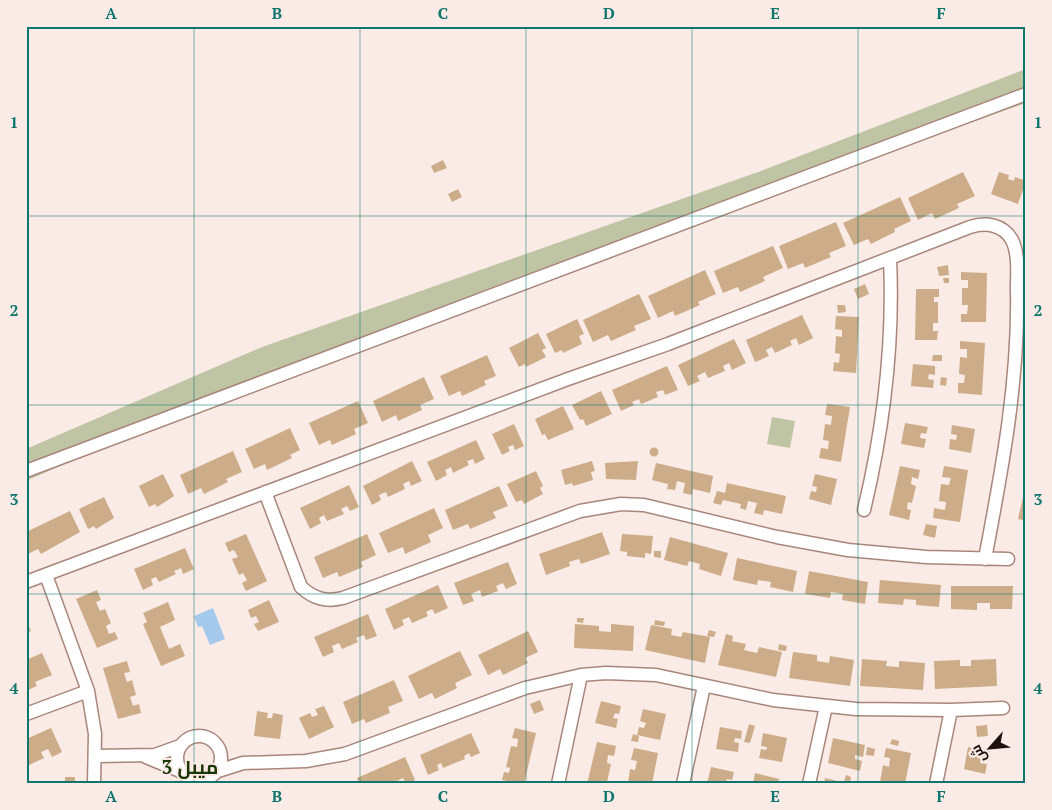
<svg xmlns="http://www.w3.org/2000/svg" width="1052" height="810" font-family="'PT Serif',Cairo,serif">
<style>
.green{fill:#bfc5a4}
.water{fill:#a4c9eb}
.building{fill:#cdad89}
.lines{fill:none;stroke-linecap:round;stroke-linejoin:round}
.street-casing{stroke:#a8867b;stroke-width:15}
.street{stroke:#fff;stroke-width:12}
.grid{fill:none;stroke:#0f766e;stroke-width:1;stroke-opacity:0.55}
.labels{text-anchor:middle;stroke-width:4;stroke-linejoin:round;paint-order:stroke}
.neighbourhood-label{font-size:19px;font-weight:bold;fill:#1b3605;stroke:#fbebe6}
.neatline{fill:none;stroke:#0f766e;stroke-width:2}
.grid-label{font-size:16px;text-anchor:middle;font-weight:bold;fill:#0f766e}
</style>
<rect width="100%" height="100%" fill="#fbebe6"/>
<path class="green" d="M1026 69V103L275 371 26 481V449L262 347 761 171Z
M772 417 795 421 790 448 767 444Z"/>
<path class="water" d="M213 608 225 639 210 645 202 626 198 627 194 616Z"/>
<path class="building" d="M443 160 447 168 434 173 431 166Z
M963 172 975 196 957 204 959 208 935 219 932 213 918 220 908 198Z
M999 172 1009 175 1008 179 1014 181 1015 177 1026 181 1018 204 991 194Z
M458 189 462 197 452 202 448 194Z
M900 197 911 221 894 229 895 232 871 244 868 239 854 245 843 223Z
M836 222 846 246 829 253 831 257 805 268 803 263 788 269 779 246Z
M773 246 783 268 763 277 765 281 740 292 738 287 723 293 714 271Z
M948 265 949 275 939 276 937 267Z
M705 270 716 294 698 302 700 305 675 316 673 311 658 318 648 296Z
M961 272 987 273 986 322H961V314H967L968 305H962V288H968V280H961Z
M943 278H949V283H944Z
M865 284 869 294 858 299 854 289Z
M916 289H939V297H934V302H938V323H933V331H938L937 340H915Z
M639 294 651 319 634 326 636 330 611 341 608 335 593 342 583 320Z
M837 305H845L846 312 838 313Z
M802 315 813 338 799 345 796 338 790 341 792 345 775 353 772 347 766 350 769 356 755 362 746 340Z
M836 316 859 317 856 373 833 371 834 362 839 363 840 354 835 353 836 336 842 337V330L835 329Z
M577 319 584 334 579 336 582 344 563 353 562 350 555 353 546 334Z
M538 333 546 348 542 350 546 357 526 367 525 364 519 367 509 348Z
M734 339 746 363 732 370 729 363 723 366 725 371 708 378 705 372 697 376 700 381 688 386 678 365Z
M960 341 985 343 982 395 958 393V383H964L965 375 959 374 960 357 967 358V349H960Z
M487 355 496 376 484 381 486 385 462 396 460 391 449 396 440 376Z
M933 355H942V361H932Z
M913 364 935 366V375L929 374 928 379 934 380 933 388 911 386Z
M667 366 678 390 665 395 663 390 656 392 658 397 641 404 639 399 632 402 634 405 621 411 612 390Z
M424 377 434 399 420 405 422 410 398 421 396 415 382 422 373 401Z
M941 377 947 378 946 386 940 385Z
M601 391 612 414 586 426 583 419 580 420 572 405Z
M358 401 368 423 354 429 356 434 332 445 330 440 319 445 309 423Z
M827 404 850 407 841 462 819 458 821 448 828 449 829 441 823 440 825 424 831 425 832 416 825 415Z
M563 406 574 429 548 440 545 434 542 435 535 419Z
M905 423 928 427 926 434 921 433 920 438 926 439 924 448 901 444Z
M514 424 524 446 515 450 513 445 508 447 510 451 502 455 492 434Z
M952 425 975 429 971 453 949 449 950 439 956 440 957 435 951 434Z
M290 428 300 450 290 455 292 458 267 470 265 464 254 469 245 449Z
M476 440 485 459 475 464 473 459 467 461 469 465 453 473 451 467 445 470 447 475 436 481 427 462Z
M649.5 452a4.5 4.5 0 1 1 9 0a4.5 4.5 0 1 1-9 0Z
M233 451 242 472 226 479 228 482 204 494 201 488 188 494 180 475Z
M412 461 422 481 411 486 409 481 403 484 405 489 388 497 386 492 379 495 381 500 372 505 363 486Z
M592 461 595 471 591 472 593 480 573 486 572 483 565 485 561 470Z
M638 461 636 480 606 479 605 463Z
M656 463 713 476 710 493 693 489 692 495 683 493 685 483 677 481 675 490 667 489 668 484 652 480Z
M900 466 920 470 918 479 912 477 911 484 916 486 912 503 908 502 907 509 911 510 909 520 889 515Z
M944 466 968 470 960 522 933 518 934 508 945 510 946 502 939 501 941 484 949 485 951 478 942 477Z
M536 471 543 486 540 488 543 494 524 504 522 500 516 502 507 484Z
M163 474 174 496 157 507 155 504 149 507 139 486Z
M815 474 837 479 831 505 809 499 811 491 816 492 817 487 812 486Z
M727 483 786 496 782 514 764 510 763 515 754 513 757 503 748 501 746 510 740 508 741 504 723 500 721 505 713 503 717 491 725 493Z
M1026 484V521L1018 519Z
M349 485 359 507 350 511 347 506 341 509 344 514 327 521 324 515 319 518 321 523 310 529 300 508Z
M499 486 508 506 493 512 496 518 470 529 468 524 453 530 445 510Z
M104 497 114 518 96 529 94 526 88 529 79 509Z
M434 508 443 528 428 535 431 542 405 554 403 547 388 553 379 533Z
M70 511 80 532 41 554 38 549 26 555V532Z
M926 524 937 526 935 538 923 535Z
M602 532 610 554 581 564 579 559 569 562 570 566 546 575 539 554Z
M246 534 267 581 246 591 242 583 247 580 243 573 239 575 232 559 238 557 234 550 229 552 225 543Z
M367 534 376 555 361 562 363 567 339 577 337 572 323 578 314 557Z
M622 534 653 536 651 554 645 553V558L627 556V552L620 551Z
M670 537 728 553 721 576 699 569 700 564 689 561 687 566 664 560Z
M185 548 194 569 183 574 181 568 174 571 176 574 159 582 156 577 151 579 153 585 143 590 134 569Z
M654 551H661V558L654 557Z
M737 558 797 571 793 592 770 587 771 582 758 580 757 585 733 580Z
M508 562 517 584 506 589 503 583 496 586 498 591 482 597 480 590 471 594 474 601 463 605 454 583Z
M809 571 868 582 865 604 842 600 843 594 831 592 830 598 805 594Z
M880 580 941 585 939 607 916 605V600L904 599 903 605 878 603Z
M438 585 448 608 435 614 432 609 426 612 428 616 412 623 409 617 402 620 404 625 394 630 385 609Z
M951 586H1013L1012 609H990V603H977V610L951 609Z
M97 590 101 600 96 602 100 611 105 609 111 623 106 626 109 634 115 632 118 639 97 648 76 599Z
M269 600 279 622 258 631 254 624 259 622 256 616 251 618 248 610Z
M168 602 175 620 160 627 169 649 180 644 185 656 161 666 143 624 147 622 143 613Z
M368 614 377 636 366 640 364 635 356 638 358 642 342 649 339 643 332 646 334 652 323 657 314 637Z
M577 618H584L583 623 577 622Z
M26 619 31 631 26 633Z
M655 620 665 622 664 626 654 625Z
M575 624 599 626V631L611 632V624L634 626 633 651 574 648Z
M651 625 672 629 671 635 681 637 683 632 710 637 705 663 645 650Z
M709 630 716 632 714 637 707 636Z
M528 631 538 652 525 658 528 663 503 675 500 669 488 675 478 655Z
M726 634 733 636 732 641 746 644 744 650 757 653 759 647 782 652 776 677 718 665Z
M779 644 787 646 786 651 778 650Z
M460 651 472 675 455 683 457 688 435 699 432 693 419 699 408 676Z
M793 652 817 655V661L829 663 830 656 854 660 850 686 789 678Z
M42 653 52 675 35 682 37 686 26 691V660Z
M862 659 887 661 886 666 899 667V661L925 663 923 690 860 686Z
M996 659 997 686 935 689 934 661 960 660V666H971V660Z
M127 661 130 672 124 673 127 682 132 680 136 695 130 697 133 706 139 704 141 713 118 719 103 668Z
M394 680 403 701 388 707 390 713 366 723 364 719 352 724 343 702Z
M540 700 544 710 534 714 530 704Z
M601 701 621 706 619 714 615 713 613 718 618 719 616 728 595 723Z
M324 706 334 727 309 739 299 718 310 713 312 717 318 715 315 709Z
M643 709 666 714 660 740 637 735 639 727 644 728 646 723 640 721Z
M257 711 268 713 267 718H272L273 713 283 715 280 739 254 736Z
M749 724 755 726 750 743 744 742Z
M987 725 988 736 977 737 976 726Z
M720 727 742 731 741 739 735 738 734 742 739 743 738 752 716 749Z
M51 728 62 752 52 757 48 749 41 752 44 758 27 766 26 739Z
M515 728 536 733 524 784 502 780 504 772 509 773 510 768 506 767 511 746 517 747 518 739 512 738Z
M471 733 480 753 471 757 469 753 464 756 465 759 443 768 441 763 437 765 439 770 428 775 420 755Z
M763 733 787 738 782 762 759 758 761 749 766 750 767 747 761 746Z
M633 734 639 736 638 742 631 741Z
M833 738 865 745 863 757 855 755V759L862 761 860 771 828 763Z
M892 739 899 741 898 746 890 744Z
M597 742 616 746 614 756 608 755 607 763 611 764 607 782 587 784Z
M867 747 875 749 874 756 866 755Z
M968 747 990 751 988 760 981 758 980 763 987 764 985 774 964 769Z
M634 748 658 753 652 784H628L630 769 635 770 637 761 631 760Z
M886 748 911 753 905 784 880 782 883 765 889 767 890 758 884 757Z
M405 757 415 780 406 784 403 778 397 781 398 784H359L357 778Z
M711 767 734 772 732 780 727 779 726 784H707Z
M755 773 779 779 778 784H753Z
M846 775 851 777 850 783 844 782Z
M65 777H75V784H65Z
M825 778 846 783V784H824Z"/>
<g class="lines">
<g class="street-casing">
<path id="street" d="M26 471 1026 94
M265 492 301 587C314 599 326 602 343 598L580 511 621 504 644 505 777 537 848 550 926 557 1008 559
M864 510C884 426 894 345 890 259
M46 575 88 691 95 734 94 784
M26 582 568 379 668 344 970 227C985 222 1003 224 1012 240 1019 254 1017 273 1017 289 1019 381 1002 469 985 559
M26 714 88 691
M177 758a22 22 0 1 1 44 0a22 22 0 1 1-44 0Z
M95 756 155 755 180 746
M146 757 180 771
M218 771 243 763 306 761 345 754 525 688 581 675 606 673 656 675 773 700 856 709 951 710 1003 708
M558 784 581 675
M683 784 704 686
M809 784 826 706
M936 784 951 710"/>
</g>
<use href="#street" class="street"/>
</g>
<path class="grid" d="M194 26V784M360 26V784M526 26V784M692 26V784M858 26V784M26 216H1026M26 405H1026M26 594H1026"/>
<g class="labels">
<g class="neighbourhood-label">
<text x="190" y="774">ميبل 3</text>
</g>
</g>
<rect width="1052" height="810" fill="none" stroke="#fbebe6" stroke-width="55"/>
<g transform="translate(990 748) rotate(243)" stroke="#fbebe6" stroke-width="4" paint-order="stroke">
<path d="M0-4L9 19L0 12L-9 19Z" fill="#1d110d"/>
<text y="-8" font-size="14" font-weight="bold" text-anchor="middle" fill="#1d110d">ش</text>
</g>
<rect x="28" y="28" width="996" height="754" class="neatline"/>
<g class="grid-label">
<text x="111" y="19">A</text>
<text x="277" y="19">B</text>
<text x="443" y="19">C</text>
<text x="609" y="19">D</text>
<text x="775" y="19">E</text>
<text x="941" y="19">F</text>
<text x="14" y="128">1</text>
<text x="1038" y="128">1</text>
<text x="14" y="316">2</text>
<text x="1038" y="316">2</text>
<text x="14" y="505">3</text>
<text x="1038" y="505">3</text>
<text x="14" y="694">4</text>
<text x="1038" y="694">4</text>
<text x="111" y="802">A</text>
<text x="277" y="802">B</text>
<text x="443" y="802">C</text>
<text x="609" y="802">D</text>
<text x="775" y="802">E</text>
<text x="941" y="802">F</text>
</g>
</svg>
